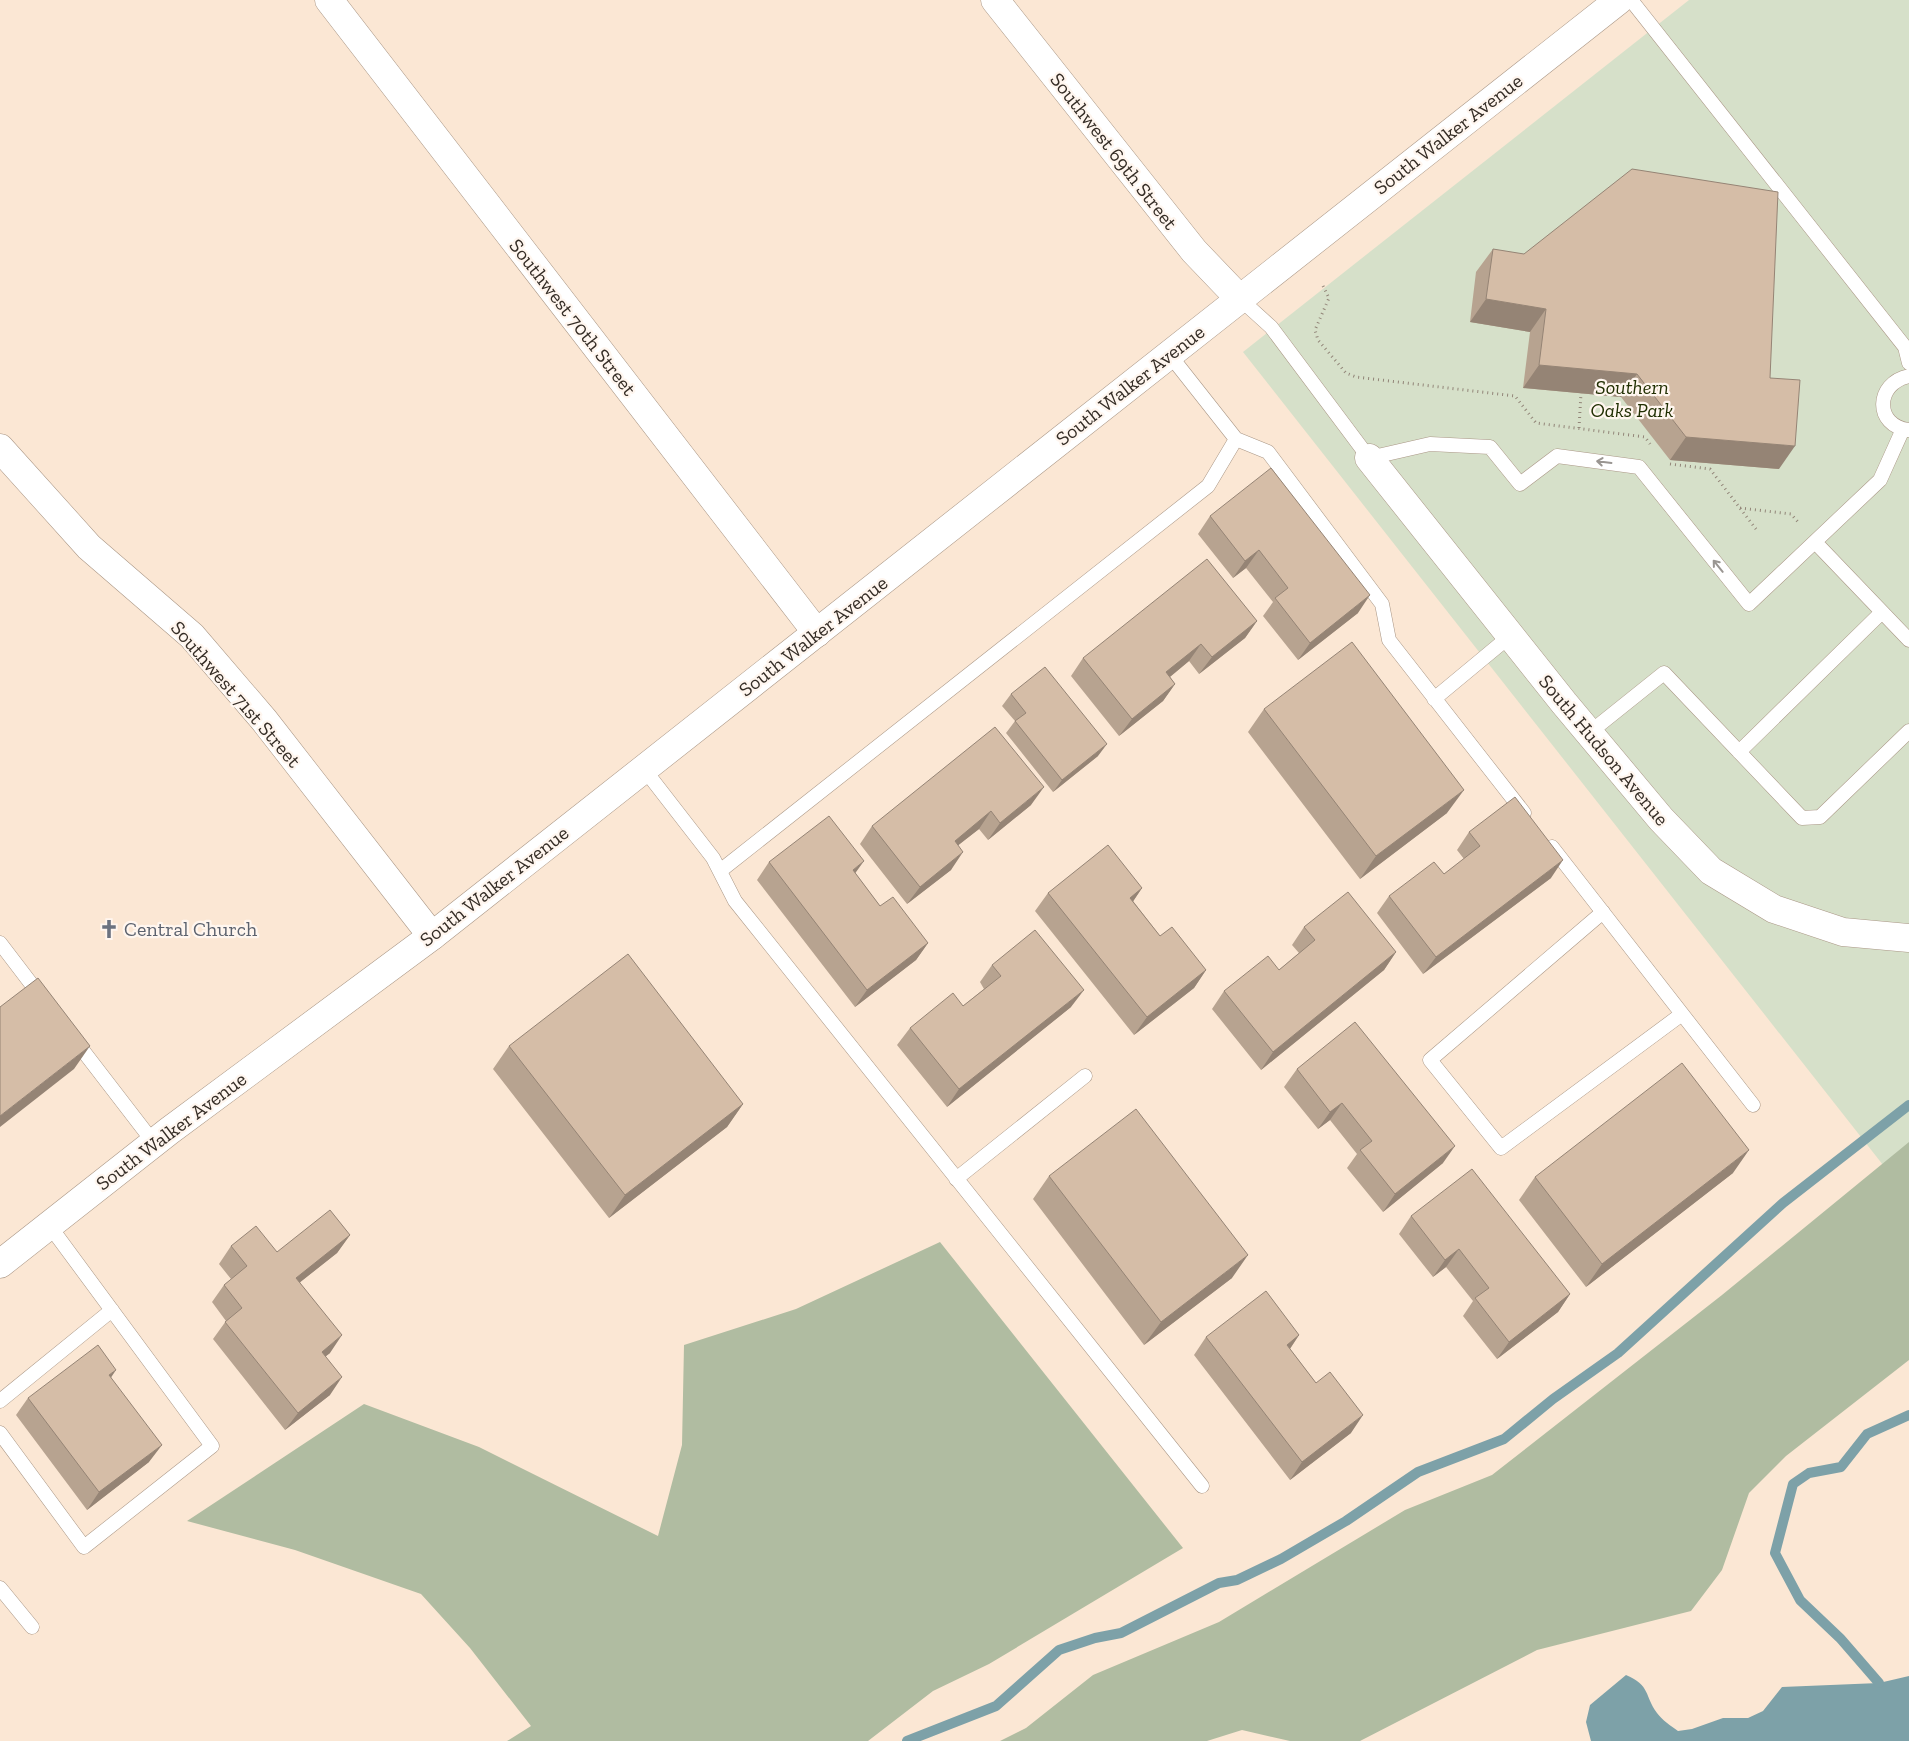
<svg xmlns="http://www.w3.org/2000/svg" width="1909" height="1741" font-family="'Zilla Slab',serif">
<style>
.green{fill:#d6e0c9}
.forest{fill:#b0bca1}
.water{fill:#7da1a8}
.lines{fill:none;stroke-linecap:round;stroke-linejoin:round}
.stream{stroke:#7da1a8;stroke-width:10}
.lane-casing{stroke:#aa9786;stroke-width:15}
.street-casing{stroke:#aa9786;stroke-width:29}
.secondary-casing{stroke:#aa9786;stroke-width:29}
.path{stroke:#928578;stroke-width:3;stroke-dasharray:1 4;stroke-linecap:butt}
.lane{stroke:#fff;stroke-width:14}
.street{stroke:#fff;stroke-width:28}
.secondary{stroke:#fff;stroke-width:28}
.wall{fill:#b7a390}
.shaded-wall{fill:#958475}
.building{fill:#d5bda7;stroke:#958475}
.oneway{stroke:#9a9692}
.labels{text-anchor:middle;stroke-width:4.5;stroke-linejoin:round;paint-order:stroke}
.street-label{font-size:20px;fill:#352d26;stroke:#fff6ef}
.park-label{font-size:20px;font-style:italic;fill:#202f02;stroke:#fff6ef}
.worship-label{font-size:20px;fill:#5b616d;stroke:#fff6ef;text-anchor:start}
</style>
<rect width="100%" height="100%" fill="#fbe7d4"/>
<path class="green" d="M1689 0H1909V1198L1243 352Z"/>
<path class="forest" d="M1909 1142V1360L1786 1456 1749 1493 1722 1570 1691 1611 1537 1650 1360 1741H1290L1242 1730 1207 1741H1000L1026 1728 1093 1675 1219 1622 1405 1510 1492 1475 1722 1295Z
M940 1242 1183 1548 989 1664 933 1691 868 1741H507L531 1726 470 1648 421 1594 295 1550 187 1521 364 1404 479 1447 658 1536 682 1445 684 1345 796 1309Z"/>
<path class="water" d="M1626 1675C1651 1686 1644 1695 1657 1713 1662 1720 1671 1726 1678 1731L1692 1729 1723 1718H1748L1763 1711 1782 1687 1879 1683 1909 1676V1741H1591L1586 1722 1590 1705Z"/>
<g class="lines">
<path class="stream" d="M1879 1683 1840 1638 1800 1600 1775 1553 1793 1484 1809 1473 1841 1467 1867 1434 1909 1415
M907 1741 996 1706 1059 1650 1095 1638 1121 1633 1219 1583 1237 1580 1281 1559 1346 1521 1418 1472 1504 1439 1553 1399 1618 1353 1783 1203 1909 1105"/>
<g class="lane-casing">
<path id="lane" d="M1631 0 1905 347 1909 363
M1239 298 1271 327 1369 458 1430 444 1490 447 1520 484 1557 456 1639 467 1749 604 1880 480 1903 429
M1169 354 1236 439 1268 452 1382 604 1389 640 1524 813
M1909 376C1875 383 1874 426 1909 430
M1815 542 1909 640
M1434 699 1510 636
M1589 733 1664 673 1802 818 1820 817 1909 731
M1739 752 1882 612
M644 769 713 858 735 901 1202 1486
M1552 847 1753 1105
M720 871 1208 486 1236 439
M1603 912 1430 1060 1501 1148 1682 1014
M0 943 42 998
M74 1039 154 1143
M956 1179 1085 1076
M0 1401 112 1310
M0 1433 84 1547 212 1446 49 1225
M0 1588 32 1627"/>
</g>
<g class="street-casing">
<path id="street" d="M329 0 817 633
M995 0 1194 251 1239 298
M0 448 89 547 192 636 264 720 432 936
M1369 458 1564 703 1661 819 1711 871 1774 909 1843 932 1909 938"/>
</g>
<g class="secondary-casing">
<path id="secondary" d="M0 1264 169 1131 432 936 1619 0"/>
</g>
<path class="path" d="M1323 286 1329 298 1315 330 1318 340 1346 373 1356 377 1515 396 1536 423 1645 437 1650 444
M1579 428 1581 393
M1670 464 1710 469 1756 529
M1740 508 1791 514 1799 523"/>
<use href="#lane" class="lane"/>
<use href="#street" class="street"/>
<use href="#secondary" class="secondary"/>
</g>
<path class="wall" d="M1493 249 1770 378 1779 469 1670 460 1621 397 1523 388 1530 332 1470 322 1476 272Z
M1210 516 1358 613 1298 660 1263 616 1273 602 1246 568 1233 578 1198 534Z
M1257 621 1245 638 1199 674 1189 661 1170 677 1175 684 1163 701 1119 736 1071 676 1083 658Z
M1011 694 1098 756 1053 792 1006 733 1015 721 1002 706Z
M1264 709 1447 813 1360 879 1248 732Z
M1031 805 988 840 979 829 958 845 951 870 907 904 860 844 872 826Z
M1469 832 1551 878 1423 974 1377 913 1389 896 1444 874 1464 859 1457 850Z
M769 862 855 873 880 906 928 943 916 960 855 1007 757 880Z
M1142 888 1133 901 1160 936 1206 970 1194 988 1134 1035 1035 911 1048 893Z
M1304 927 1396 952 1384 970 1261 1070 1212 1009 1224 991 1279 970 1299 953 1292 945Z
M992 965 1071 1007 947 1107 897 1045 910 1028 963 1006 984 989 980 982Z
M509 1046 743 1104 727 1127 609 1218 493 1069Z
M1297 1069 1443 1163 1383 1212 1347 1168 1357 1154 1330 1120 1318 1129 1284 1087Z
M1733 1173 1586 1287 1519 1200 1535 1177Z
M1049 1176 1232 1278 1144 1345 1033 1199Z
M1411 1216 1570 1294 1558 1312 1497 1359 1463 1316 1473 1301 1446 1267 1433 1277 1399 1234Z
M350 1235 337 1253 300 1282 330 1353 326 1356 330 1395 285 1430 213 1339 226 1321 212 1302 224 1285 231 1279 219 1264 231 1246 277 1252Z
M1299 1335 1290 1349 1316 1383 1351 1433 1290 1480 1194 1355 1206 1337Z
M111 1377 149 1462 87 1510 16 1415 28 1398Z"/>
<path class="shaded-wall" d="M1486 299 1546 309 1530 332 1470 322Z
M1539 365 1637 374 1621 397 1523 388Z
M1686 437 1795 446 1779 469 1670 460Z
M1259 550 1246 568 1233 578 1245 561Z
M1370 595 1358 613 1298 660 1310 643Z
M1257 621 1245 638 1199 674 1212 657Z
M1201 644 1189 661 1154 690 1166 672Z
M1175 684 1163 701 1119 736 1132 719Z
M1107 744 1098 756 1053 792 1062 780Z
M1044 787 1031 805 988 840 1000 823Z
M1464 790 1447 813 1360 879 1376 856Z
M991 811 979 829 942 858 955 841Z
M963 852 951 870 907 904 920 887Z
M1563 860 1551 878 1423 974 1436 957Z
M864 861 851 879 853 870Z
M1142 888 1130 906V898Z
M928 943 916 960 855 1007 867 990Z
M1396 952 1384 970 1261 1070 1273 1052Z
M1206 970 1194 988 1134 1035 1147 1017Z
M1084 990 1071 1007 947 1107 959 1089Z
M90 1046 74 1069 0 1127V1116Z
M1342 1103 1330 1120 1318 1129 1330 1112Z
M743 1104 727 1127 609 1218 625 1195Z
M1455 1146 1443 1163 1383 1212 1395 1194Z
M1749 1150 1733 1173 1586 1287 1602 1264Z
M350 1235 337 1253 284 1295 296 1278Z
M1459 1249 1446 1267 1433 1277 1445 1260Z
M1248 1255 1232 1278 1144 1345 1161 1322Z
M1570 1294 1558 1312 1497 1359 1509 1342Z
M342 1335 330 1353 309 1369 322 1352Z
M1299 1335 1287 1353V1345Z
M116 1370 104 1388 109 1375Z
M342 1377 330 1395 285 1430 298 1413Z
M1363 1415 1351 1433 1290 1480 1302 1462Z
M162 1445 149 1462 87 1510 99 1492Z"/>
<path class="building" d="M1632 169 1778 192 1770 378 1800 380 1795 446 1686 437 1637 374 1539 365 1546 309 1486 299 1493 249 1524 254Z
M1271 468 1370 595 1310 643 1275 598 1288 588 1259 550 1245 561 1210 516Z
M1207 559 1257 621 1212 657 1201 644 1166 672 1175 684 1132 719 1083 658Z
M1352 642 1464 790 1376 856 1264 709Z
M1045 667 1107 744 1062 780 1015 721 1026 713 1011 694Z
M995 727 1044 787 1000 823 991 811 955 841 963 852 920 887 872 826Z
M1515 797 1563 860 1436 957 1389 896 1434 862 1444 874 1480 846 1469 832Z
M829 816 864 861 853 870 880 906 893 897 928 943 867 990 769 862Z
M1108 845 1142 888 1130 898 1160 936 1172 927 1206 970 1147 1017 1048 893Z
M1348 892 1396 952 1273 1052 1224 991 1268 956 1279 970 1315 940 1304 927Z
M1035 930 1084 990 959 1089 910 1028 953 993 963 1006 1001 976 992 965Z
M628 954 743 1104 625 1195 509 1046Z
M38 978 90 1046 0 1116V1007Z
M1355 1022 1455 1146 1395 1194 1360 1150 1372 1141 1342 1103 1330 1112 1297 1069Z
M1682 1063 1749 1150 1602 1264 1535 1177Z
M1136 1109 1248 1255 1161 1322 1049 1176Z
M1472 1169 1570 1294 1509 1342 1475 1298 1489 1288 1459 1249 1445 1260 1411 1216Z
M330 1210 350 1235 296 1278 342 1335 322 1352 342 1377 298 1413 225 1322 242 1308 224 1285 247 1266 231 1246 256 1226 277 1252Z
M1266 1291 1299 1335 1287 1345 1316 1383 1330 1372 1363 1415 1302 1462 1206 1337Z
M98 1345 116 1370 109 1375 162 1445 99 1492 28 1398Z"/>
<defs><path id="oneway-shaft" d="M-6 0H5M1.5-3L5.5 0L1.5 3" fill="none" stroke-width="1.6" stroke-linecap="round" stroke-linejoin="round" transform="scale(1.25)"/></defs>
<g class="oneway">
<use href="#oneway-shaft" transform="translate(1604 462) rotate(-173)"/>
<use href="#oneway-shaft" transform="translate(1718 566) rotate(-129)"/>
</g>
<defs>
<g id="church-bare" transform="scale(1.5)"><path d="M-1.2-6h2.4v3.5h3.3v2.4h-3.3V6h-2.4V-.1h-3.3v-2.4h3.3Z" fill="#6b7280" stroke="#fff6ef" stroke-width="2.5" paint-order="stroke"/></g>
</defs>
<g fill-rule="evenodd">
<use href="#church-bare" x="109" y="929"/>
</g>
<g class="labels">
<g class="street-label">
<text transform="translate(1448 134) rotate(-38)" y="7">South Walker Avenue</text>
<text transform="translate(1114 151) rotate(52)" y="7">Southwest 69th Street</text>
<text transform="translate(573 317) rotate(52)" y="7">Southwest 70th Street</text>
<text transform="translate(1130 385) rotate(-38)" y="7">South Walker Avenue</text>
<text transform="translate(813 636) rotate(-38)" y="7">South Walker Avenue</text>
<text transform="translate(236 694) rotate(49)" y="7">Southwest 71st Street</text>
<text transform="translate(1604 750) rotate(50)" y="7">South Hudson Avenue</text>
<text transform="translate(494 886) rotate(-38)" y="7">South Walker Avenue</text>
<text transform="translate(171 1131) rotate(-37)" y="7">South Walker Avenue</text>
</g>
<g class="park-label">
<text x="1632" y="394">Southern<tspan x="1632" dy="23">Oaks Park</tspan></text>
</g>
<g class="worship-label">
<text x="124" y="936">Central Church</text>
</g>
</g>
</svg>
